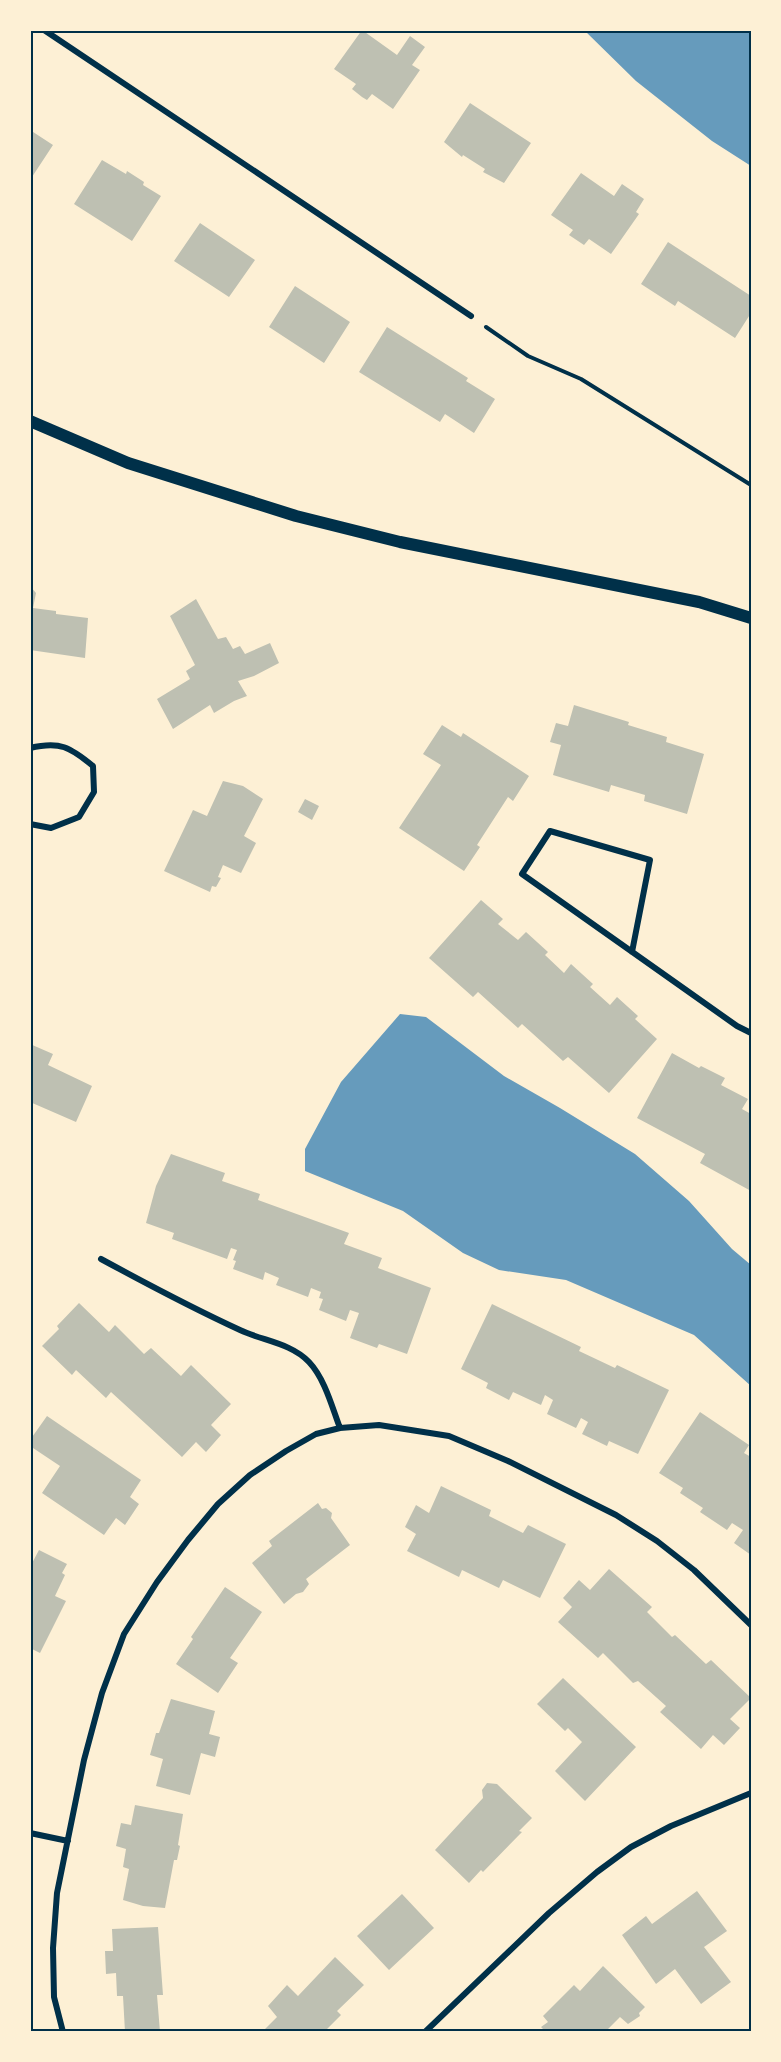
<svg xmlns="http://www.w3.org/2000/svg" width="781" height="2062" font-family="Montserrat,sans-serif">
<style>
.water{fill:#669bbc}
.building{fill:#bec0b2}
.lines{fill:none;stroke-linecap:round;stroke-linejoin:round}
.path{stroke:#003049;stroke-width:4}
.minor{stroke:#003049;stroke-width:6}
.secondary{stroke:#003049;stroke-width:12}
.neatline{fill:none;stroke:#003049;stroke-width:2}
</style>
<rect width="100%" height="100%" fill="#fdf0d5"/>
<path class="water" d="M584 30H751V166L712 141 636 81Z
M400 1014 426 1017 504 1076 560 1108 635 1154 689 1201 732 1249 751 1265V1386L694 1335 566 1280 499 1270 463 1253 403 1211 305 1171V1149L341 1082Z"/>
<path class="building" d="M362 30 397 55 410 36 425 47 412 65 420 70 393 109 372 94 367 100 362 97 352 89 356 84 334 69Z
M470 103 531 143 504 183 483 172 485 169 463 155 462 157 444 142Z
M30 130 53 145 30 180Z
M102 160 126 174 127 171 141 180 144 182 143 185 161 196 132 241 74 204Z
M581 173 614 196 622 184 644 199 636 212 639 214 611 254 589 239 584 245 569 235 573 230 551 215Z
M200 223 255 260 229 297 174 261Z
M668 242 751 296V313L735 338 678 301 675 306 641 284Z
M295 286 350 322 324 363 269 327Z
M387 327 468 378 466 381 495 399 474 433 445 414 440 422 359 372Z
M30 586 36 593 33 608 56 611V614L88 618 85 658 30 650Z
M196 599 218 639 226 637 233 649 240 646 245 654 270 643 279 663 254 676 238 681 247 696 234 701 214 713 210 705 173 729 157 699 190 679 186 671 195 665 170 616Z
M574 705 629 722 628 725 667 737 666 742 704 754 687 814 644 801 645 795 611 785 609 792 553 775 561 745 550 742 556 723 568 726Z
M442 725 461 737 463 733 529 776 513 801 508 797 477 845 480 847 464 871 399 828 441 765 423 754Z
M223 781 243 786 263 799 244 836 256 843 241 873 223 865 218 877 221 878 216 887 212 886 210 892 164 871 193 810 207 816Z
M305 799 319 806 312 820 298 812Z
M481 900 503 919 498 924 518 940 526 932 548 952 545 955 564 973 571 964 593 984 590 987 610 1005 617 997 638 1016 635 1019 657 1039 609 1093 568 1057 563 1061 522 1024 518 1028 478 992 473 997 429 958Z
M30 1044 53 1054 48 1065 92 1086 76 1122 30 1102Z
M672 1053 699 1068 701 1066 725 1078 721 1085 748 1099 742 1109 751 1114V1191L700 1163 705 1154 637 1118Z
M171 1154 225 1173 222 1181 260 1194 258 1200 349 1233 344 1244 382 1258 378 1268 431 1288 407 1354 379 1344 377 1348 350 1338 359 1313 350 1310 346 1321 319 1310 323 1299 319 1298 321 1292 311 1288 308 1297 276 1285 279 1278 265 1272 263 1280 233 1269 236 1261 233 1260 237 1250 231 1248 227 1259 172 1239 174 1233 146 1223 156 1186Z
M79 1303 109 1332 115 1325 144 1354 151 1348 181 1376 191 1365 231 1404 211 1425 221 1435 206 1452 196 1442 182 1457 111 1392 106 1398 76 1370 72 1375 42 1346 59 1329 57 1326Z
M492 1304 581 1347 579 1351 615 1368 617 1365 669 1390 638 1454 609 1441 607 1446 582 1434 588 1422 581 1418 576 1428 547 1414 553 1400 545 1395 541 1405 513 1392 509 1400 486 1388 488 1383 461 1369Z
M700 1412 749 1445 744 1453 751 1457V1555L734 1543 743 1530 732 1523 727 1530 700 1512 703 1508 680 1493 683 1488 659 1473Z
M47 1416 141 1480 130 1497 139 1504 125 1525 116 1518 104 1535 42 1493 60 1466 30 1446V1440Z
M441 1486 491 1510 489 1516 523 1533 528 1525 566 1544 540 1598 503 1580 499 1588 462 1570 459 1577 407 1551 416 1534 405 1527 416 1505 429 1513Z
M318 1503 322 1509 326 1508 332 1513 331 1518 350 1545 306 1579 309 1584 303 1592 296 1594 284 1604 252 1563 272 1546 269 1541Z
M39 1550 67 1564 62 1573 65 1575 55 1596 66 1601 40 1653 30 1648V1567Z
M609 1569 652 1607 647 1612 672 1637 675 1635 706 1664 711 1660 751 1698 730 1719 740 1728 724 1745 713 1735 701 1749 660 1712 666 1706 638 1681 633 1683 603 1653 598 1658 558 1622 572 1607 563 1598 579 1580 590 1590Z
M225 1587 262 1612 230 1658 238 1663 218 1693 176 1664 193 1639 191 1637Z
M563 1678 636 1747 585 1801 555 1771 582 1742 568 1728 565 1731 537 1704Z
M171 1699 215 1711 209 1734 220 1737 215 1757 201 1753 190 1795 156 1786 163 1759 150 1755 156 1733H159Z
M487 1783 497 1784 532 1818 519 1831 522 1832 483 1872 481 1870 469 1883 435 1850 483 1798 482 1790Z
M135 1805 183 1814 178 1845 180 1846 177 1860H174L165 1908 143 1906 123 1900 129 1869 123 1867 126 1849 116 1846 121 1823 131 1825Z
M697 1891 727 1931 704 1947 731 1982 701 2004 675 1969 656 1984 622 1935 646 1916 652 1924Z
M402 1894 434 1928 389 1970 357 1936Z
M158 1927 163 1995H157L160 2032H125L123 1996H117L116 1973 106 1974 105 1951H113L112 1929Z
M335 1957 364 1985 337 2011 341 2015 326 2030 328 2032H262L277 2017 268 2006 287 1985 298 1996Z
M603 1966 645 2007 639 2013 640 2016 628 2024 620 2017 605 2032H546L541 2027 548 2022 543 2016 574 1985 580 1991Z"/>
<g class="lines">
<path class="path" d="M486 327 528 356 581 379 751 485"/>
<path class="minor" d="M44 30 471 316
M30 748C60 741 70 747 93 766L94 792 79 817 51 828 30 824
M632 952 650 860 550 831 522 874 737 1026 751 1033
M101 1259C147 1284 192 1308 240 1330 263 1341 291 1343 309 1362 325 1379 332 1407 340 1428
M30 1833 68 1841
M63 2032 54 1997 53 1948 57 1893 84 1760 102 1693 124 1634 157 1582 188 1540 218 1504 250 1475 286 1451 316 1434 340 1428 379 1425 449 1436 508 1461 616 1515 657 1541 694 1570 751 1625
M425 2032 549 1913 597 1872 631 1847 671 1826 751 1793"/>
<path class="secondary" d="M30 421 128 463 296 516 400 542 699 602 751 618"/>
</g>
<rect width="781" height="2062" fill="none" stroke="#fdf0d5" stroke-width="63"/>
<rect x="32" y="32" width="718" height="1998" class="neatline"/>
</svg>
